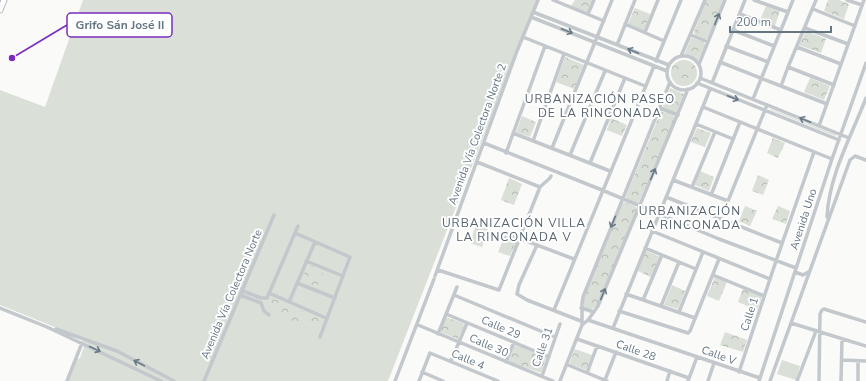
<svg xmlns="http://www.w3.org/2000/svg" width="866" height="381" font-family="'Nunito Sans',sans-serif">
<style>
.green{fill:#dadfd7}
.forest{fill:url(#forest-crowns)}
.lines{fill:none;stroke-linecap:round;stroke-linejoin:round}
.highway-casing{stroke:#b4b9bd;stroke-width:7}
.minor{stroke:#c3c8cc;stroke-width:3.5}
.highway{stroke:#fff;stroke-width:5}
.oneway{stroke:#6a7a87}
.labels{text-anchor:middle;stroke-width:4;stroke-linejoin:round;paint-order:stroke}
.street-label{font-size:11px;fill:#657683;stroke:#fff}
.neighbourhood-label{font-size:12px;letter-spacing:1px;fill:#57646e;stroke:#fff}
.leader{fill:none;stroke:#7b2cbf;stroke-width:1.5}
.callout-dot{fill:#7b2cbf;stroke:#fff;stroke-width:1.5}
.callout{fill:#fff;stroke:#7b2cbf;stroke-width:1.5}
.callout-label{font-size:12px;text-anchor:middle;font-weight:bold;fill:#657683}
</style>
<defs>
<pattern id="forest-crowns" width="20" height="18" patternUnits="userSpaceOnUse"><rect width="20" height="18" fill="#dadfd7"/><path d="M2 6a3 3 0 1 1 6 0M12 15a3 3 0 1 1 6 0" fill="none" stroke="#b4b9b4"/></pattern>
</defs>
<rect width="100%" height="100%" fill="#fafaf8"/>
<path class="green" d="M83 0H537L388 381H68L76 360 80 358 85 344 82 338 0 305V90L45 107Z
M771 109 836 135 835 136 771 110Z
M782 360 800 366 796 380 777 374Z"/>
<path class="forest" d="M575 0H593L588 13 571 6Z
M706 0H724L708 38 705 39 695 35 694 32Z
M828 0H839L849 4 844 19 824 11Z
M766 6 780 11 775 26 760 20Z
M635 8 650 14 644 31 628 24Z
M806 31 826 39 821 53 799 45Z
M691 38H693L704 42 705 45 698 61 691 56 684 55Z
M565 57 584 65 574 89 556 82Z
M671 73a13 13 0 1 1 26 0a13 13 0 1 1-26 0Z
M810 78 830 86 824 100 804 92Z
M670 88 684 94 676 113 663 107Z
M661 111 673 115 675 118 638 204 627 199 626 196Z
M522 116 536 122 530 137 516 132Z
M611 118 627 125 622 136 607 130Z
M697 128 711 133 705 147 691 142Z
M773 138 785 143 778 158 767 153Z
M700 171 714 177 709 191 695 185Z
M758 175 769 180 763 195 752 191Z
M509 178 522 184 514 205 501 200Z
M625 202 635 206 637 209 598 305 591 310 586 309 584 307V297L622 204Z
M745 206 757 211 750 226 739 221Z
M778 206 790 211 786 224 772 219Z
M476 225 488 229 482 247 470 243Z
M505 235 517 240 510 256 498 252Z
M645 251H647L660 257 651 277 638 271Z
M308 264 324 271 317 287 301 280Z
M715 277 727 282 719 301 707 296Z
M672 285 685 291 678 309 664 305Z
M743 288 762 296 757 310 738 302Z
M274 299 322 320 318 332 270 311 268 307 270 301Z
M446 317 463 323 464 325 458 339 440 332Z
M725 332 747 340 743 352 720 345Z
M516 345 545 356 546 358 541 373 510 362 509 360 514 346Z
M575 349 592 355 586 370 570 364V362Z"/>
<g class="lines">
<g class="highway-casing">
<path id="highway" d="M0 10 4 0"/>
</g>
<path class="minor" d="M553 0 604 21
M754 0 788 12
M847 0 862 5
M813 9 855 26
M533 12 669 65
M588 14 594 0
M740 14 781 30
M531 17 667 71
M625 24 664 41
M805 28 848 44
M733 30 774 46
M645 32 658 0
M691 35 708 42
M523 37 645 86
M617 45 635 0
M726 46 768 62
M797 47 841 64
M681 56 705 0
M667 73a17 17 0 1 1 34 0a17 17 0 1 1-34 0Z
M656 61 681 0
M720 62 781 86
M699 64 725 0
M788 67 816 0
M700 78 849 138
M697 83 839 140
M712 83 745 0
M753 99 793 0
M827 104 781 86 788 67 834 85
M703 107 832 159
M660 108 678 115
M696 124 733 139
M819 126 864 0
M513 133 610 171
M533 141 564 54
M484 143 602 190 719 239 796 268
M552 148 612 0
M506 153 545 46
M570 155 605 71
M477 162 540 187
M590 163 625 78
M673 180 728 201 767 105
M692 187 715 132
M711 195 740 122
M666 197 782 243
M827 217C829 175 851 137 866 98
M652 231 770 279
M295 233 350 257 320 337
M505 233 574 259
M537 245 519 285 517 294 527 300 581 321
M645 248 696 269
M306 261 343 276
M438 270 499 290 540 187 550 178 551 176
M795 272 803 275 810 271
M713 275 764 296
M435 276 517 51 538 0
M297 283 335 298
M242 289 243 291 261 298H267L298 226
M269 293 326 318
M626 294 695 318
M240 295 261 303 264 311 269 315
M454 295 555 337
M643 300 662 255
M289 302 315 242
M661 306 679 262
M0 308 47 327 161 381
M581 308 594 312
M554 310 654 66
M619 311 688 333 690 331 719 259
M679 312 703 252
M446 314 549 357
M588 320 760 378
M791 323 866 346
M418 325 553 381
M582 325 588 320 598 306 688 89
M613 328 710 89
M56 329 117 351 174 381
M438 334 457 287
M577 339 689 378
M842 360 866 361
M451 361 467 323
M506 362 514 342
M568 365 607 381
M422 372 443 381
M739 372 776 261 814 152
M587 373 597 346
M542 376 560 324
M605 380 616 352
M67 381 82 343
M204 381 274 215
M395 381 434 279
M419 381 430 353 498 381
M560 381 582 325V304L583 297 670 82
M667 381 670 371
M688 381 697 357
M708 381 714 363
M759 381 832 159 866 63
M770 381 850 160 855 156 866 160
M797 381 816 331
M819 381 820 314 822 310 824 309 866 322
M841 381 842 339
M858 381V361"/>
<use href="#highway" class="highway"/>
</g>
<defs><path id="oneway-shaft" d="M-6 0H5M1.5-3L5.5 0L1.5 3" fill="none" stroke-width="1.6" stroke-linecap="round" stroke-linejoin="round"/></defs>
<g class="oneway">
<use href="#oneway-shaft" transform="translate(717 19) rotate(-68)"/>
<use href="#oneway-shaft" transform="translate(567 31) rotate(22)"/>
<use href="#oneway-shaft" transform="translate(633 51) rotate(-158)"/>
<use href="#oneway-shaft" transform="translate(733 98) rotate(21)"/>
<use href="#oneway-shaft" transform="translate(805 120) rotate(-158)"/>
<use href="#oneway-shaft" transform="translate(653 174) rotate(-67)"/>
<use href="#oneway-shaft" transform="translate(613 222) rotate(112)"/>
<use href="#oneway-shaft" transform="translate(603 294) rotate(-68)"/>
<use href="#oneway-shaft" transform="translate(95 349) rotate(25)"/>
<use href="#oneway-shaft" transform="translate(139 363) rotate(-152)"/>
</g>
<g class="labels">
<g class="street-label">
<text transform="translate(477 134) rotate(-70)" y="4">Avenida Vía Colectora Norte 2</text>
<text transform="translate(803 219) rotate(-72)" y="4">Avenida Uno</text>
<text transform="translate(231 294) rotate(-67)" y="4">Avenida Vía Colectora Norte</text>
<text transform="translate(749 314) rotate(-72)" y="4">Calle 1</text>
<text transform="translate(501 327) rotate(23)" y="4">Calle 29</text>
<text transform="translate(489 345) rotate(23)" y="4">Calle 30</text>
<text transform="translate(542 347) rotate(-70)" y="4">Calle 31</text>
<text transform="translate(636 350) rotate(20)" y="4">Calle 28</text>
<text transform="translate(719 355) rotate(20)" y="4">Calle V</text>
<text transform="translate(468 359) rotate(23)" y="4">Calle 4</text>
</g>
<g class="neighbourhood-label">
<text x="600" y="103">URBANIZACIÓN PASEO<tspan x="600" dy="14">DE LA RINCONADA</tspan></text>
<text x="690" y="215">URBANIZACIÓN<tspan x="690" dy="14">LA RINCONADA</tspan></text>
<text x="514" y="227">URBANIZACIÓN VILLA<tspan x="514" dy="14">LA RINCONADA V</tspan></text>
</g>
</g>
<path class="leader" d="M12 58L67 25"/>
<circle class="callout-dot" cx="12" cy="58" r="4"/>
<rect class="callout" x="67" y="13" width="105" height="24" rx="4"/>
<g class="callout-label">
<text x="120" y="29">Grifo Sán José II</text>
</g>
<path d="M730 26v6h101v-6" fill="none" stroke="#657683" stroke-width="2"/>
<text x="736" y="26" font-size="12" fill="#657683" stroke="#ffffff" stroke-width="3" paint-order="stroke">200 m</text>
</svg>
